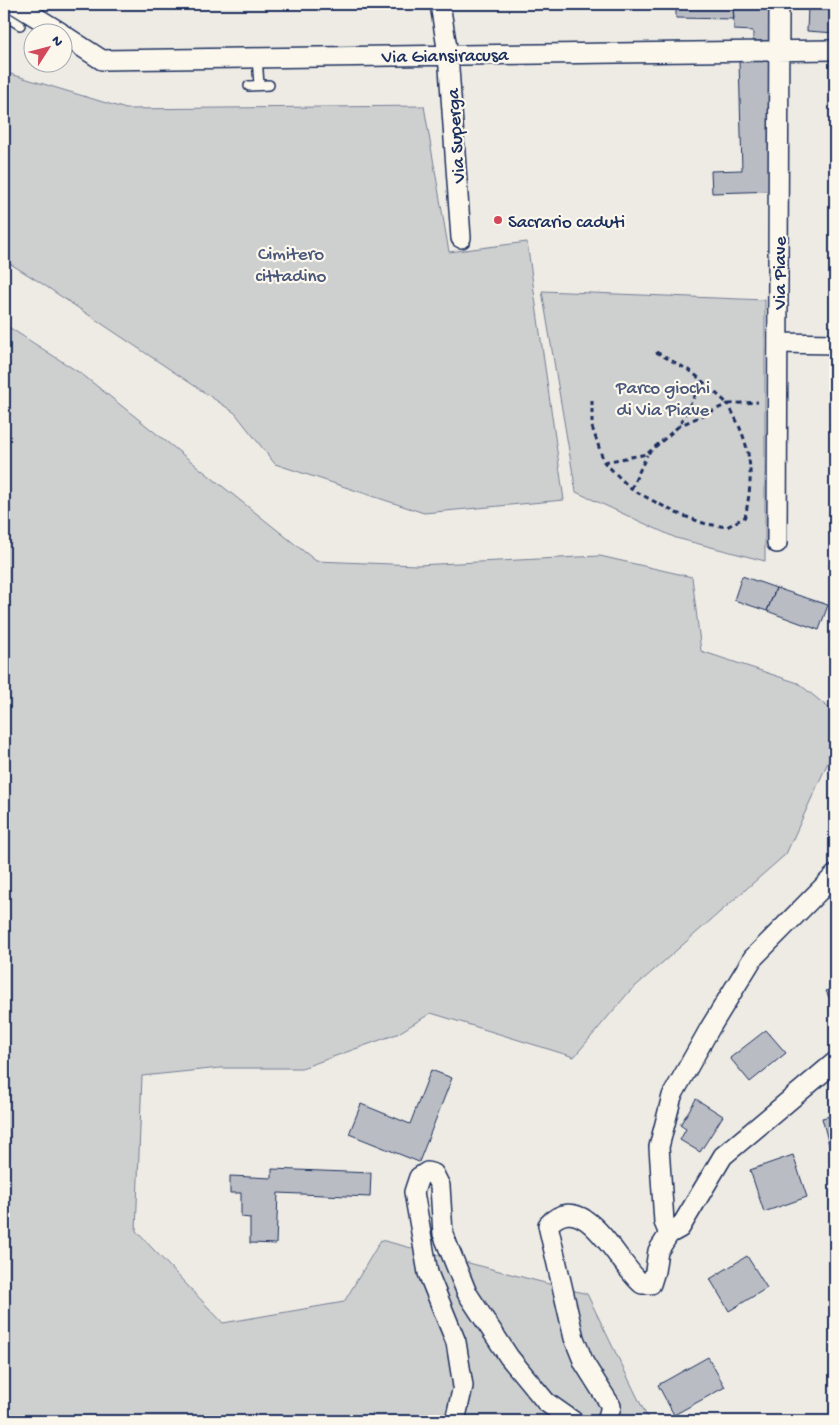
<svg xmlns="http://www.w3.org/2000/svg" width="839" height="1425" font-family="'Gochi Hand',sans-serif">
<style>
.green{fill:#cecfcf;stroke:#747f96}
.building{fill:#b9bcc3;stroke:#1b2f5e}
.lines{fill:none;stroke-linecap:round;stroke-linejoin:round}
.lane-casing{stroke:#1b2f5e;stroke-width:12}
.street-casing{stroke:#1b2f5e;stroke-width:22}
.path{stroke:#1b2f5e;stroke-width:3;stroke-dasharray:5 4;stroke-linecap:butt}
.lane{stroke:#fbf7ec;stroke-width:9}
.street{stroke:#fbf7ec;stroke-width:19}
.poi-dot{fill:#d1495b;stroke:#fbf7ec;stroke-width:2}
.labels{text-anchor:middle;stroke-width:4.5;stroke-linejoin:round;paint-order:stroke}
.street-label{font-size:19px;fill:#1b2f5e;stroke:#fbf7ec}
.poi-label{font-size:19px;fill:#1b2f5e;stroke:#fbf7ec;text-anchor:start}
.park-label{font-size:19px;fill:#48577a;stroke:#fbf7ec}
</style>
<rect width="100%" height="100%" fill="#eeebe4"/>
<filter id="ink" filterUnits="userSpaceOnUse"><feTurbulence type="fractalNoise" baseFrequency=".02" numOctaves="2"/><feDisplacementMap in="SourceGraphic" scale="10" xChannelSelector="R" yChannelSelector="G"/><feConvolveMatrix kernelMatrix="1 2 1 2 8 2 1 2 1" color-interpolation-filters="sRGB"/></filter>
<g filter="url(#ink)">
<path class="green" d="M4 72 126 109 424 106 449 252 527 242 564 500 424 513 275 464 235 413 38 281 4 260Z
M542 291 765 300V561L676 538 576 492Z
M4 324 83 375 316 561 417 565 600 556 692 577 701 651 798 683 835 713V747L786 854 629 992 574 1057 431 1013 397 1034 302 1068H220L142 1076 136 1231 223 1323 344 1302 381 1240 587 1294 649 1421H4Z"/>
<path class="building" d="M676 4H733L734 19 676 18Z
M733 4H775L774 41H753V31L734 30Z
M813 4H835V33L807 31 808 7H813Z
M770 60 775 191 712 193 711 171 742 170 739 61Z
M742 576 776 588 767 611 734 600Z
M776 588 828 605 819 630 767 611Z
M835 987V1010L826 991Z
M766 1030 786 1053 750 1082 730 1058Z
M431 1070 452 1078 419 1162 349 1134 361 1104 410 1124Z
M696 1099 723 1116 700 1152 680 1140 686 1129 680 1125Z
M835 1115V1160H833L822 1118Z
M793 1155 807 1197 764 1212 750 1170Z
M272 1169 371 1173 370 1197 278 1193 276 1244 250 1243V1218L241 1217V1193H230V1176L272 1178Z
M747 1256 767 1288 729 1311 710 1279Z
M708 1357 725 1387 674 1415 658 1385Z"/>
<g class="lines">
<g class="lane-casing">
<path id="lane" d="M4 15 20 25
M257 57 259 85
M249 86 269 85"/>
</g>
<g class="street-casing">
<path id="street" d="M15 4 60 32
M440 4 448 54 461 238
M62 34 102 60 835 50
M778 343 835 344
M777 543 779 4
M835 875 753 958 710 1028 672 1096 659 1147 664 1222 669 1234 680 1228 723 1156 835 1062
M455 1421 463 1386 456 1342 428 1273 414 1192 419 1177 427 1172 434 1174 440 1186 443 1234 467 1293 509 1357 546 1402 573 1421
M607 1421 611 1406 584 1363 574 1338 548 1225C585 1186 617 1264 642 1284H651L655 1271 658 1251 669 1234"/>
</g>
<path class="path" d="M656 352 692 372 728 404 758 402
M592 400V427L604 462 631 489 676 513 706 524 727 527 745 517C755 471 751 445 728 404L679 426
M604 462 647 454 679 426 702 381
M631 489 647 455"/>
<use href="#lane" class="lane"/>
<use href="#street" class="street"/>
</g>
</g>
<circle class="poi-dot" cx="498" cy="220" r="5"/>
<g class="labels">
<g class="street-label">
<text transform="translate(445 54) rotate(-1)" y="7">Via Giansiracusa</text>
<text transform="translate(454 136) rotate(-94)" y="7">Via Superga</text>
<text transform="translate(778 273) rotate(-90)" y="7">Via Piave</text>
</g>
<g class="poi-label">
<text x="508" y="227">Sacrario caduti</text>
</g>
<g class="park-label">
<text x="291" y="259">Cimitero<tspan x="291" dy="22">cittadino</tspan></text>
<text x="663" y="393">Parco giochi<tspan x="663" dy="22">di Via Piave</tspan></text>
</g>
</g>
<rect width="839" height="1425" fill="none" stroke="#fbf7ec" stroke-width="20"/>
<rect x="10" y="10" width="819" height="1405" fill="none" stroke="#1b2f5e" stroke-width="2" filter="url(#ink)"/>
<g transform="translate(48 48) rotate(54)"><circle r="24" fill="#fbf7ec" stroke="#a1a7b3"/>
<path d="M0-4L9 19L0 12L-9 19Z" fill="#d1495b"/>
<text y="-8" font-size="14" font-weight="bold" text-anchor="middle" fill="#1b2f5e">N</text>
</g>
</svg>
